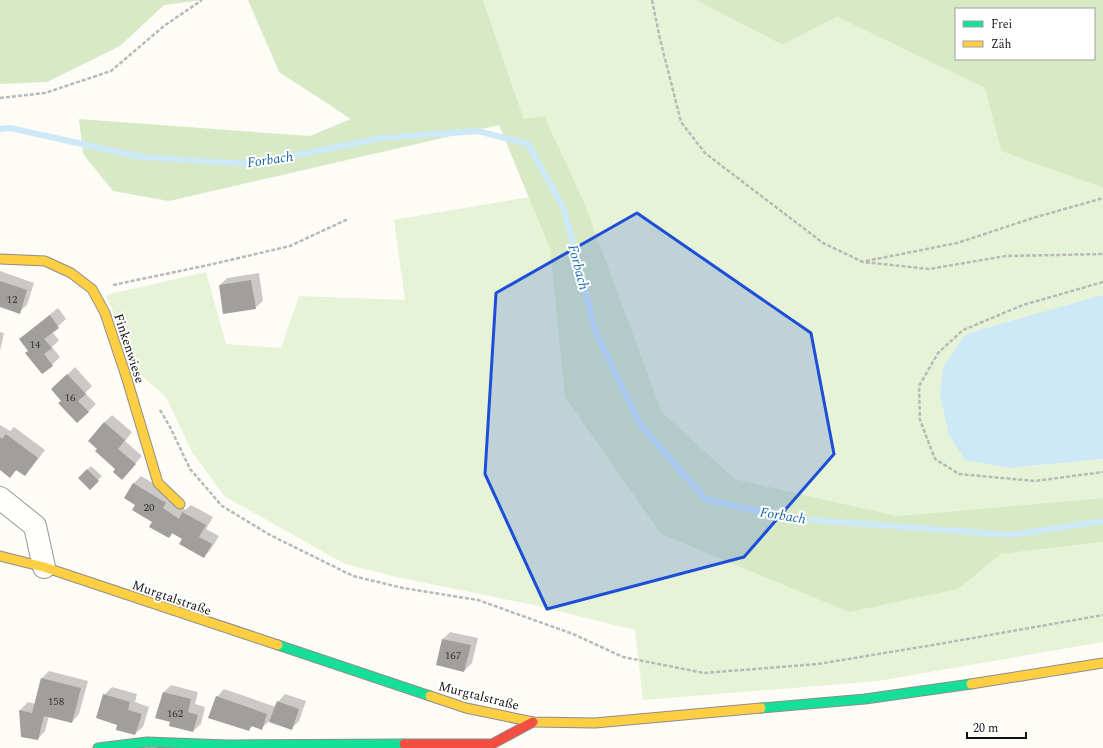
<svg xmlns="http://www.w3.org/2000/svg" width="1103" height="748" font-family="Spectral,serif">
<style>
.green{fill:#e7f3d7}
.forest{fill:#d8eac5;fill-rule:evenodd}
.water{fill:#cde8f7}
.shadow{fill:#0003}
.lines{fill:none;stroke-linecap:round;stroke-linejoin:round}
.stream{stroke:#cde8f7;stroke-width:6}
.building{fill:#a19f9c}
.street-casing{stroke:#979795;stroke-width:24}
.fast-casing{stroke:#8e8d8b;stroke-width:11}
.slow-casing{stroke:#8e8d8b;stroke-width:11}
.jam-casing{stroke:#8e8d8b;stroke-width:11}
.path{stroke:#b9b9b8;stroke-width:2.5;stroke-dasharray:4 2;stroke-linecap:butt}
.street{stroke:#fffffe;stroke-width:22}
.fast{stroke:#16e098;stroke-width:9}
.slow{stroke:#ffcf43;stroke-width:9}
.jam{stroke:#f24e42;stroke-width:9}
.marked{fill:#1d4ed8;fill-opacity:0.2;stroke:#1d4ed8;stroke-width:3;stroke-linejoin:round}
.labels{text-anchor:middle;stroke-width:4;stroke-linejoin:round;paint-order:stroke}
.number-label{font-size:11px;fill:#353434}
.street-label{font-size:13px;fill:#111;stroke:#fff}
.water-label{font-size:14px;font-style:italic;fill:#1768a6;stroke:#fff}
</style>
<rect width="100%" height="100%" fill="#fdfcf7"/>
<path class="green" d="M483 0H696L782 45 837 17 985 88 1001 151 1103 188V295L965 335V460L1009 468 1103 459V498L897 516 735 479 662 412 584 202 524 119Z
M529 197 550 249 565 397 958 589 1000 554 1103 542V642L878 681 643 700 635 630 529 604 401 578 345 564 224 496 192 452 166 397 139 373 106 295 206 272 226 344 281 348 299 296 405 300 394 220Z"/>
<path class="forest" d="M0 0H203L164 5 120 46 47 82 0 84Z
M248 0H483L524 119 544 116 584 202 662 412 735 479 897 516 1103 498V542L1001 554 958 589 849 612 661 534 565 397 550 249 499 125 169 201 113 191 83 154 79 119 310 136 351 119 279 72Z
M696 0H1103V188L1001 151 985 88 837 17 782 45ZM956 9H1094V59H956Z"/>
<path class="water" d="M1103 295V459L1009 468 965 460 949 435 940 395 943 367 965 335 1000 324Z"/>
<path class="shadow" d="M0 271 34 283 27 305 19 312 0 306Z
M259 273 263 301 255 308 220 285 227 278Z
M58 308 66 319 52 332 59 340 52 347 60 357 52 365 29 350 20 339 28 332Z
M0 332 4 333 0 351Z
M75 367 92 386 85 393 96 404 88 412 62 400 60 382Z
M112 415 132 432 125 441 142 456 129 471 117 469 104 423Z
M0 425 10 431 14 427 45 450 32 467 25 475 17 470 10 476 0 469Z
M91 466 102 476 90 488 79 478Z
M141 476 173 495 185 510 191 505 213 517 206 529 219 536 211 549 204 557 183 539 173 533 169 537 136 505 125 498 134 483Z
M450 632 478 638 472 663 464 671 443 639Z
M49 671 88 681 79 714 72 722 49 716 45 731 38 739 22 736 20 710 28 702 35 704 41 679Z
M171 685 198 692 195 704 205 707 201 724 193 731 171 722 157 717 164 692Z
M112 687 137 694 135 702 149 707 143 727 135 734 118 724 104 695Z
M224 689 276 707 278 702 285 694 306 701 299 721 291 729 269 721 261 729 253 726 248 730 217 697Z"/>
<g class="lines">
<path class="stream" d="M0 129 10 128 141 157 252 164 382 138 478 131 528 144 564 209 596 333 640 424 705 499 786 518 1011 535 1103 521"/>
</g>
<path class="building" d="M251 280 256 309 223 314 219 285Z
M0 281 27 290 20 314 0 307Z
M50 315 59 328 44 339 52 348 44 354 53 366 42 374 25 353 28 351 19 339Z
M67 374 86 394 78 401 89 412 77 423 58 403 61 401 51 389Z
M104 422 125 440 118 449 136 464 122 480 113 472 115 469 95 451 97 449 88 441Z
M6 434 38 458 25 476 16 470 10 478 0 470V437L2 439Z
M87 469 99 481 90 490 78 478Z
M133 483 166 503 163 508 179 519 182 512 206 525 199 537 212 544 204 558 179 544 182 539 172 533 169 538 149 527 152 522 132 510 135 505 124 498Z
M442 639 471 645 464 672 436 665Z
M41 678 81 688 72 723 44 716 38 740 21 737 19 710 32 713Z
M163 692 191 699 188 712 198 715 193 732 169 726 170 722 155 718Z
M103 694 130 702 128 710 142 714 135 735 116 730 117 725 96 718Z
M216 696 267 714 262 730 251 726 249 731 208 718Z
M277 701 299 709 292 730 269 722Z"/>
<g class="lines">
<g class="street-casing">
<path id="street" d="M0 498 35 526 44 567"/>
</g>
<g class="fast-casing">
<path id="fast" d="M278 645 430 696
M761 708 865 699 971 684
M98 748 147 742 227 745 404 744"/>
</g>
<g class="slow-casing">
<path id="slow" d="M0 259 45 261 71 273 92 289 105 313 126 376 158 483 180 504
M0 556 44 567 278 645
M971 684 1103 663
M430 696 466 708 533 722 595 723 761 708"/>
</g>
<g class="jam-casing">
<path id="jam" d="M404 744H492L533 722"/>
</g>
<path class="path" d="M652 0 660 39 681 122 705 153 823 243 863 262 929 269 1006 256 1103 254
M0 98 45 93 111 71 164 26 202 0
M866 261 957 243 1033 218 1103 198
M1103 282 1023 305 963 330 938 353 919 386 920 420 935 459 959 474 1035 481 1103 472
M113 285 213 264 290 246 348 219
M160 410 170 427 190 469 222 506 270 535 353 576 403 588 478 600 573 634 623 657 704 673 818 664 939 644 1103 615"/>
<use href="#street" class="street"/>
<use href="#fast" class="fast"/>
<use href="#slow" class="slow"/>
<use href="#jam" class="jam"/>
</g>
<path class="marked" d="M637 213 811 333 834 454 744 557 547 609 485 474 496 293Z"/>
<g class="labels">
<g class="number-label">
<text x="12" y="303">12</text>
<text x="35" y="348">14</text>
<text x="70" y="401">16</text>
<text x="149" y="511">20</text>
<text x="453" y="659">167</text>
<text x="56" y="705">158</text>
<text x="175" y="717">162</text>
</g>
<g class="street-label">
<text transform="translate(130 348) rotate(72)" y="5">Finkenwiese</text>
<text transform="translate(172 597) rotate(19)" y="5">Murgtalstraße</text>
<text transform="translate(479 695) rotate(14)" y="5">Murgtalstraße</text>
</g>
<g class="water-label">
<text transform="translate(270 159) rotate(-8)" y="5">Forbach</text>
<text transform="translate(579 267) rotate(75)" y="5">Forbach</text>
<text transform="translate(783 515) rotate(9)" y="5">Forbach</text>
</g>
</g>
<rect x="955" y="8" width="140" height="52" fill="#ffffff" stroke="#a0a0a0"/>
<rect x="963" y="21" width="20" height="6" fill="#16e098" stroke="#a0a0a0"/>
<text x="991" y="28" font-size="12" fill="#111111">Frei</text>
<rect x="963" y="41" width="20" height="6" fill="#ffcf43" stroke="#a0a0a0"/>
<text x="991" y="48" font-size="12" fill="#111111">Zäh</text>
<path d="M967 732v6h59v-6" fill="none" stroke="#111111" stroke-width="2"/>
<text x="973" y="732" font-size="12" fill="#111111" stroke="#ffffff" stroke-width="3" paint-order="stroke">20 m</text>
</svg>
